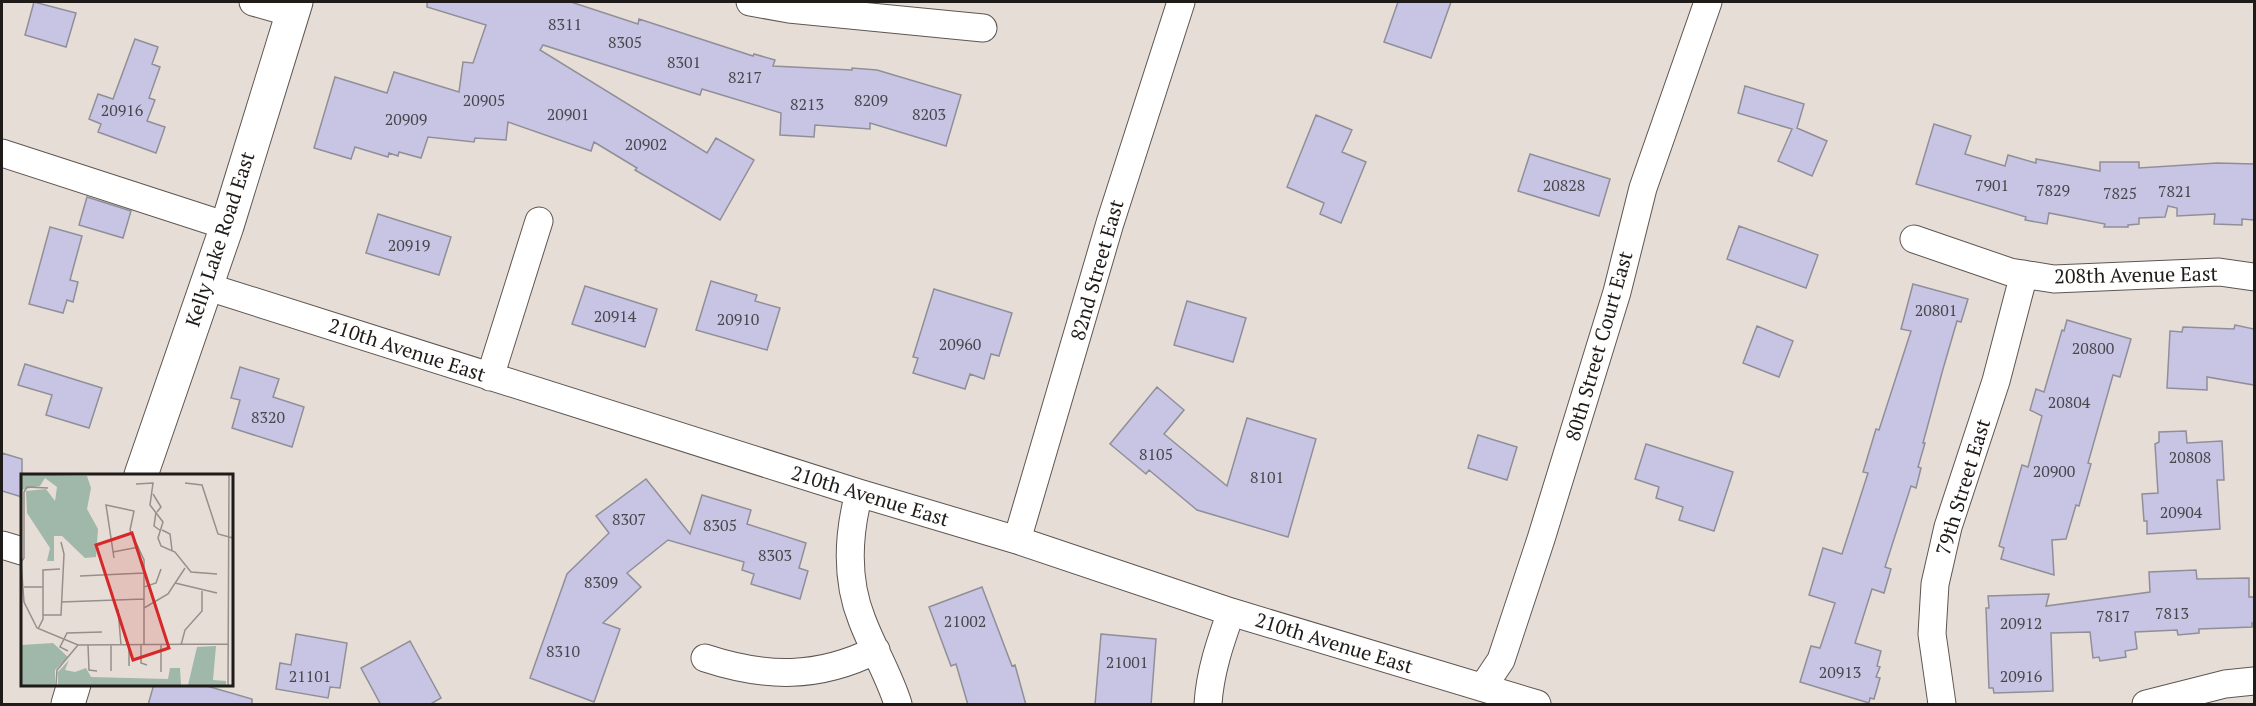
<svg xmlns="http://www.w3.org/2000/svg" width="2256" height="706" font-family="'PT Serif',serif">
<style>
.building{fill:#c8c5e4;stroke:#908f99;stroke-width:1.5}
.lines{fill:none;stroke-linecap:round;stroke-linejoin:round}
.street-casing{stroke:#5f5651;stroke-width:29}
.secondary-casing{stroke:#5f5651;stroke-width:35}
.street{stroke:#fff;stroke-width:27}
.secondary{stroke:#fff;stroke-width:33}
.labels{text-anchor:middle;stroke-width:4.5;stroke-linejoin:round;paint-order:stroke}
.number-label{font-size:16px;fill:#49464c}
.street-label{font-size:20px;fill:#1f1b19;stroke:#fff}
.inset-road{fill:none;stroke:#968f8a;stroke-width:1.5}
.view{fill:#d62828;fill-opacity:0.15;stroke:#d62828;stroke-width:3}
.inset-edge{fill:none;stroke:#1f1b19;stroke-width:3}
</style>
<rect width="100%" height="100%" fill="#e6ddd6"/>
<path class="building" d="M34 2 76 13 66 47 25 35Z
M427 2H571L638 24 639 19 753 56 754 54 775 60 773 66 852 70V68L877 70 961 95 946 146 870 123V129L815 125 814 137 780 135 781 113 702 89 700 95 543 45 540 50 707 153 716 138 754 160 720 220 635 170 637 168 594 142 591 151 508 122 506 140 475 138 474 142 428 137 421 158 399 152 398 156 389 153 388 157 355 147 351 159 314 148 335 77 387 93 394 72 459 92 463 62 473 63 486 25 427 7Z
M1398 2H1451L1431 58 1384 42Z
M135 39 158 47 152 64 160 67 149 98 155 100 147 121 165 127 156 153 98 132 101 124 89 119 98 94 113 99Z
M1745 86 1804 104 1797 128 1827 141 1812 176 1778 161 1792 129 1738 113Z
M1316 115 1352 130 1342 152 1366 162 1341 223 1320 214 1324 203 1287 187Z
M1934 124 1971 136 1965 154 2005 166 2008 155 2036 163V159L2100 171V162H2139V168L2217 163 2254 164V220L2242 219V225L2214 224 2215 214 2177 216V208L2168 206 2165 217 2139 218V224L2128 225V227H2104L2105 224 2049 213 2047 224 2025 220 2026 217 1916 184Z
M1530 154 1610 179 1599 216 1518 191Z
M87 197 131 211 123 238 79 225Z
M378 214 451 237 439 275 366 253Z
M1739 226 1818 255 1806 288 1727 259Z
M50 227 82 236 70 280 78 282 73 302 67 300 63 313 29 304Z
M711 281 757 295 755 301 780 308 767 350 696 330Z
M1913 284 1968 299 1961 322 1957 321 1943 369 1923 443H1925L1918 467 1921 468 1916 488 1911 486 1885 567 1891 569 1884 593 1872 589 1855 643 1881 651 1877 666 1880 667 1876 677 1880 678 1874 699 1870 698 1869 703 1800 682 1811 646 1820 648 1835 603 1809 595 1823 548 1842 554 1868 473 1863 472 1876 429 1879 430 1911 331 1901 329Z
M585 286 657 309 645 347 572 324Z
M934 289 1012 313 999 356 991 354 984 379 970 374 965 389 913 373 918 358 913 357Z
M1187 301 1246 318 1233 362 1174 345Z
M2067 320 2131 339 2120 377 2113 375 2088 463 2091 464 2079 506 2076 505 2066 539 2052 540 2054 575 2001 559 2004 548 1999 546 2022 465 2028 467 2042 416 2030 410 2036 389 2044 392 2062 330 2064 331Z
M2235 325 2254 329V385L2207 377V390L2167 388 2170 331 2182 332 2183 327 2234 329Z
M1757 326 1793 341 1779 377 1743 363Z
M25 364 102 388 89 428 46 415 52 395 18 385Z
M240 367 279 379 273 397 304 407 292 447 232 428 240 400 231 398Z
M1157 387 1184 410 1164 434 1227 486 1247 418 1316 439 1288 537 1197 510 1149 470 1146 474 1110 444Z
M2186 431 2187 443 2222 441 2224 480H2217L2220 529 2147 534V521H2144L2142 494 2158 493 2155 444 2159 442V432Z
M1478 435 1517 447 1507 480 1468 468Z
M1646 444 1733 472 1714 531 1679 520 1683 507 1656 498 1659 487 1635 479Z
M2 453 22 459V497L2 491Z
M646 479 690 534 702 495 751 510 747 524 806 543 799 568 808 571 800 599 751 584 754 574 742 570 744 562 668 540 627 573 641 587 603 623 620 629 594 702 530 678 567 574 609 533 596 516Z
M2196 570 2197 579 2249 578V597H2254V623H2252V627L2199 629V633L2178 635 2177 630 2135 632 2137 649 2125 651 2126 657 2100 661 2099 657 2093 658 2090 632 2051 633 2053 691 1994 693 1993 688H1989L1986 608H1989L1988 596 2049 594 2046 606 2150 592 2149 572Z
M982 587 1012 666 1015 665 1026 705H968L956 664 951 666 929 607Z
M296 634 347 643 340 688 330 687 328 698 276 689 280 663 291 665Z
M1101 634 1156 639 1151 705H1095Z
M410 641 441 698 429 705H381L361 668Z
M154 684H200L252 699V705H148Z"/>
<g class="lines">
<g class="street-casing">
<path id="street" d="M253 2 292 13
M750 2 789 9 983 28
M2 153 227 226
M1914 239 2010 272 2054 279 2219 272 2254 277
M205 286 859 493 1017 540 1231 612 1537 704
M490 377 539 221
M859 493C848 535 846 580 862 620 873 649 889 675 898 704
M1017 540 1110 223 1181 2
M2 545 22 551
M705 658C766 678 818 679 876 650
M1483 687 1501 660 1541 539 1617 292 1643 188 1708 2
M1208 704C1210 672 1220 643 1231 612
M1942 704 1932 634 1935 584 1948 527 1996 381 2024 274
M2146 704 2225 684 2254 681"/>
</g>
<g class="secondary-casing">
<path id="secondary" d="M141 475 227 226 296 2
M68 704 74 684"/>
</g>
<use href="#street" class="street"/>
<use href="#secondary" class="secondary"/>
</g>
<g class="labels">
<g class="number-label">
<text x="565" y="30">8311</text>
<text x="625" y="48">8305</text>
<text x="684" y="68">8301</text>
<text x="745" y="83">8217</text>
<text x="484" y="106">20905</text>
<text x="871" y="106">8209</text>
<text x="807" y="110">8213</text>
<text x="122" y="116">20916</text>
<text x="568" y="120">20901</text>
<text x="929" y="120">8203</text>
<text x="406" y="125">20909</text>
<text x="646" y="150">20902</text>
<text x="1564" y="191">20828</text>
<text x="1992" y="191">7901</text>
<text x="2053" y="196">7829</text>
<text x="2175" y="197">7821</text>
<text x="2120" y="199">7825</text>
<text x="409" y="251">20919</text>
<text x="1936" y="316">20801</text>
<text x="615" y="322">20914</text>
<text x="738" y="325">20910</text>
<text x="960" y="350">20960</text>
<text x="2093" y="354">20800</text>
<text x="2069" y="408">20804</text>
<text x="268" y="423">8320</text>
<text x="1156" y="460">8105</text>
<text x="2190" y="463">20808</text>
<text x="2054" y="477">20900</text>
<text x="1267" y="483">8101</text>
<text x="2181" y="518">20904</text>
<text x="629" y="525">8307</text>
<text x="720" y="531">8305</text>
<text x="775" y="561">8303</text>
<text x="601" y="588">8309</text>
<text x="2172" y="619">7813</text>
<text x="2113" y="622">7817</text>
<text x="965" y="627">21002</text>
<text x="2021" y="629">20912</text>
<text x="563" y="657">8310</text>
<text x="1127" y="668">21001</text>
<text x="1840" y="678">20913</text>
<text x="310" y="682">21101</text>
<text x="2021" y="682">20916</text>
</g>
<g class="street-label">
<text transform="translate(220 239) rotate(-72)" y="7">Kelly Lake Road East</text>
<text transform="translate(1097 270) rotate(-74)" y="7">82nd Street East</text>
<text transform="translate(2136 275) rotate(-1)" y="7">208th Avenue East</text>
<text transform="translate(1599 346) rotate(-74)" y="7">80th Street Court East</text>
<text transform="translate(407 350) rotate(18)" y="7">210th Avenue East</text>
<text transform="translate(1963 487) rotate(-73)" y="7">79th Street East</text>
<text transform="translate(870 496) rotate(17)" y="7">210th Avenue East</text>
<text transform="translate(1334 643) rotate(17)" y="7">210th Avenue East</text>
</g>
</g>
<g transform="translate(21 474)">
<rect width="212" height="212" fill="#e6ddd6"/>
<path d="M0 0 66 2 70 14 66 35 77 55 75 83 64 84 41 62H33V87H26L29 74 6 39 5 17 25 15 34 27 36 13 24 4 19 12 0 16ZM32 169 47 183 34 196V211H0V171ZM195 172 192 206 205 207V211H167L176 173ZM48 186 44 196 54 198 65 194 70 203 147 205 149 194H159L160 211H164H37V198Z" fill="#a0b8a9"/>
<path class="inset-road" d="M164 9 181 11 197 60 212 64M115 10 132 9 129 31 142 48 137 64 140 72 154 78 170 98 196 100M27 14 6 13 3 18V84L0 88 3 128 16 154 57 171 207 170M132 20 140 33 136 38M135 38 133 52 140 57M141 56 149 60 151 76M92 78 118 73M93 84 85 31 113 37 109 56 123 86V171M59 102 123 99M154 109 196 119M3 113H22M123 113 135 109 140 95M40 128 123 125M123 134 147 120 164 94M97 135 100 171M22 141H40L43 80 40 68M17 155 22 145V96L39 95M67 171 68 196 76 197M108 171V192M120 171V189L126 191M140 171V198M160 171 164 156 181 137V117M47 177 39 173 46 159 81 158M90 197V171M35 211 36 196 57 171M207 211 208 0"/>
<path class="view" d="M111 59 148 174 112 186 75 71Z"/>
<rect width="212" height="212" class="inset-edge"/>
</g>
<rect width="2256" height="706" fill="none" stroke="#1f1b19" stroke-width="6"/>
</svg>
